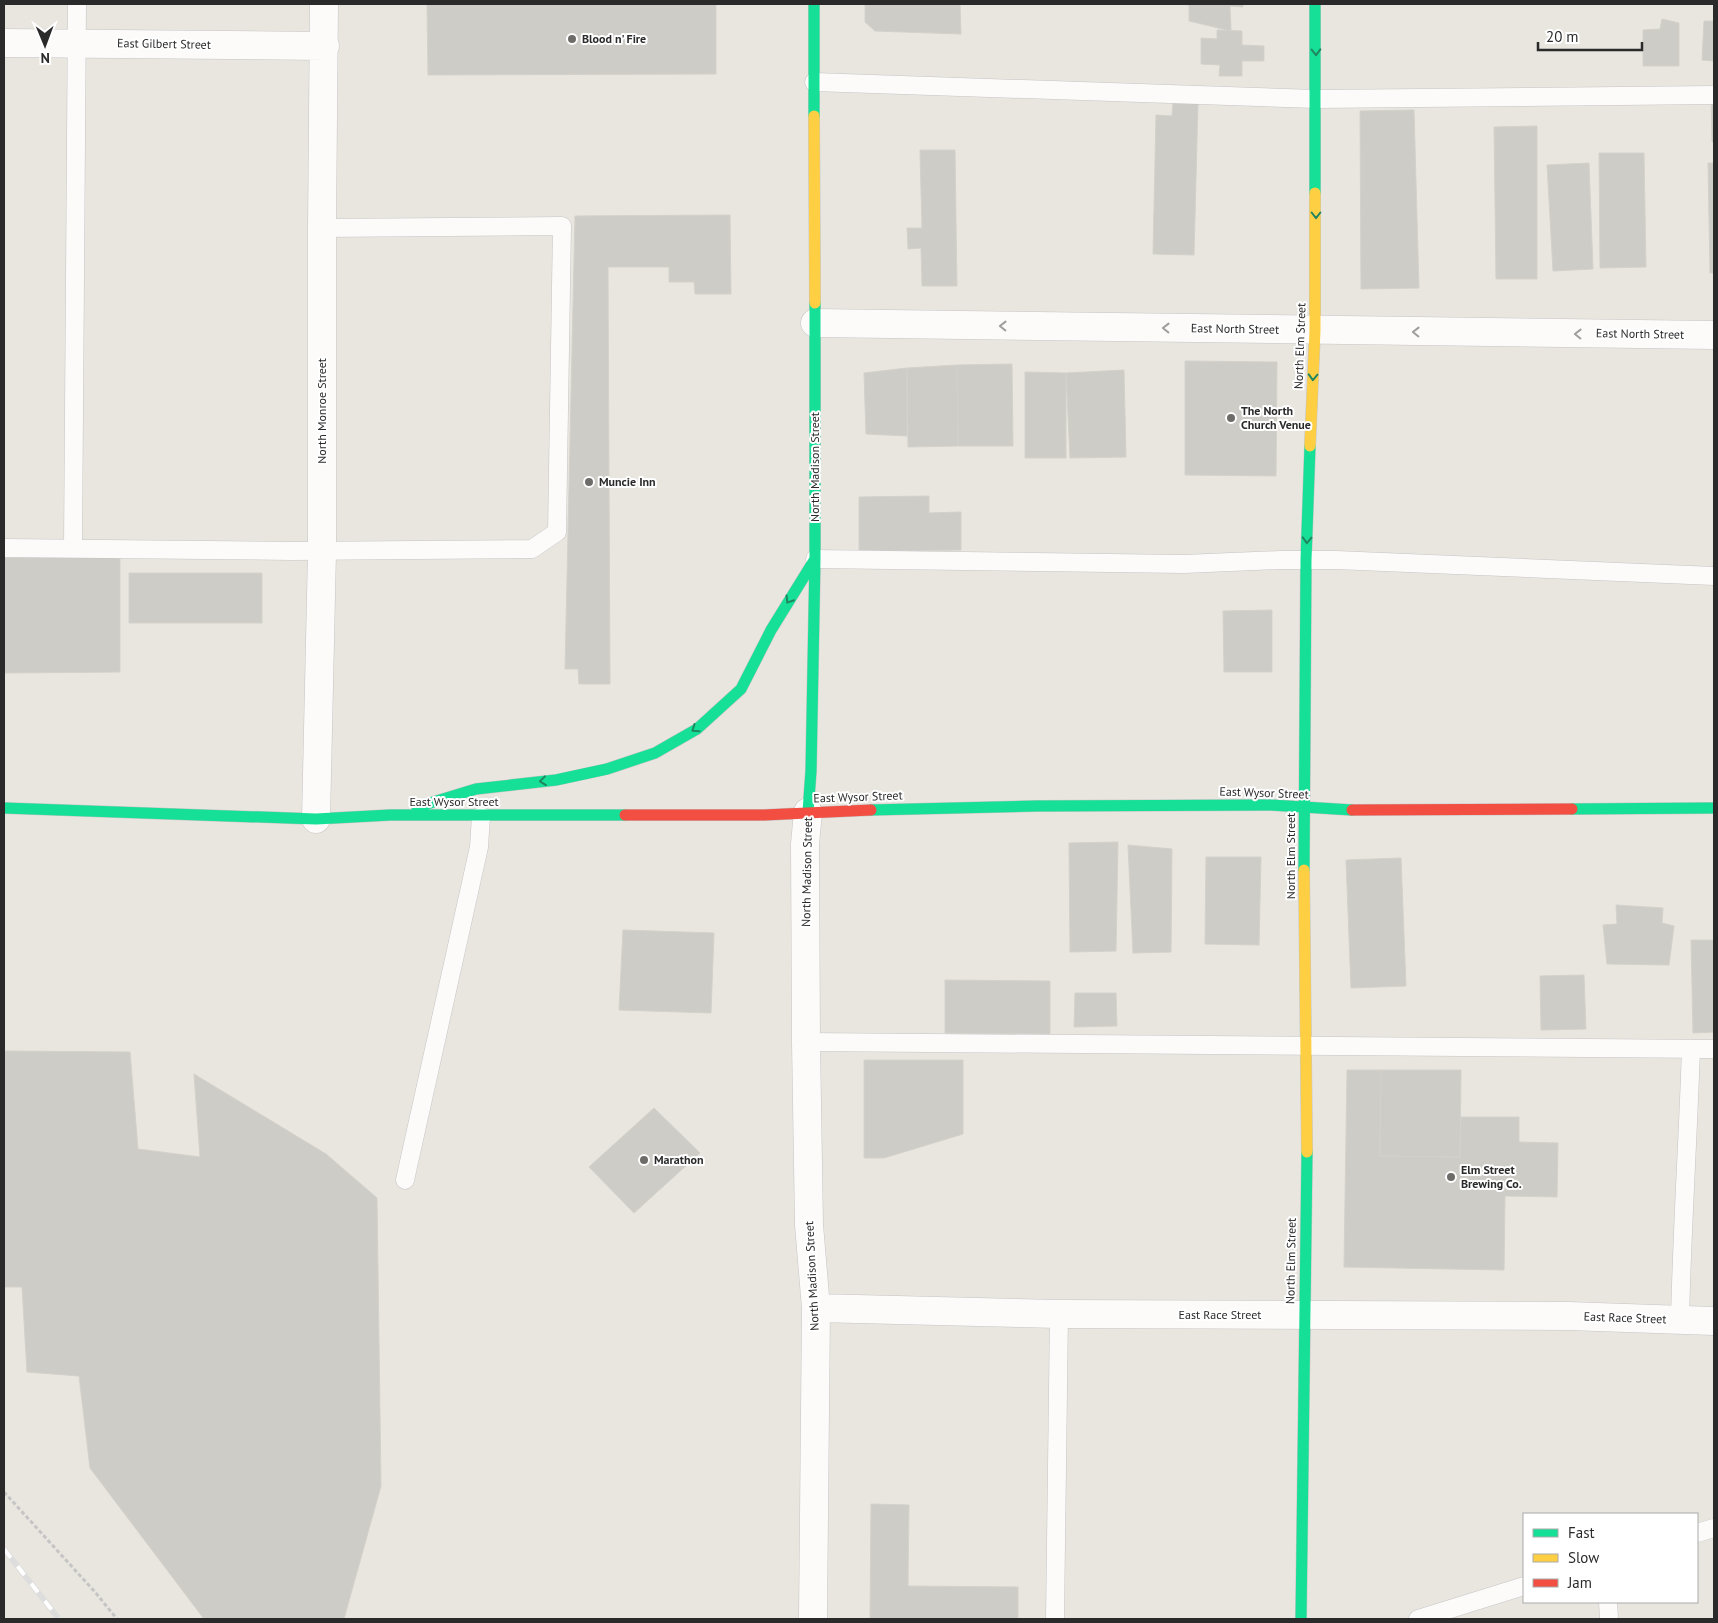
<svg xmlns="http://www.w3.org/2000/svg" width="1718" height="1623" font-family="'PT Sans',sans-serif">
<style>
.building{fill:#ceccc6;stroke:#d4d1cb}
.lines{fill:none;stroke-linecap:round;stroke-linejoin:round}
.lane-casing{stroke:#c6c4c5;stroke-width:19}
.street-casing{stroke:#c6c4c5;stroke-width:29}
.fast-casing{stroke:#c6c4c5;stroke-width:12}
.slow-casing{stroke:#c6c4c5;stroke-width:12}
.jam-casing{stroke:#c6c4c5;stroke-width:12}
.path{stroke:#c6c5c5;stroke-width:3;stroke-dasharray:4 2.5;stroke-linecap:butt}
.lane{stroke:#fcfbfa;stroke-width:18}
.street{stroke:#fcfbfa;stroke-width:28}
.fast{stroke:#16e098;stroke-width:11}
.slow{stroke:#ffcf43;stroke-width:11}
.jam{stroke:#f24e42;stroke-width:11}
.rail-casing{stroke:#ddddde;stroke-width:5.5}
.rail{stroke:#fff;stroke-width:4;stroke-dasharray:11;stroke-linecap:butt}
.oneway{stroke:#208561}
.oneway2{stroke:#9e9d9c}
.poi-dot{fill:#6d6c69;stroke:#fff;stroke-width:2}
.labels{text-anchor:middle;stroke-width:4;stroke-linejoin:round;paint-order:stroke}
.poi-label{font-size:12px;font-weight:bold;fill:#2a2a2a;stroke:#fff;text-anchor:start}
.street-label{font-size:12px;fill:#2a2a2a;stroke:#fff}
</style>
<rect width="100%" height="100%" fill="#e9e6df"/>
<path class="building" d="M427 4H716V74L428 75Z
M865 4H960L961 34 875 31 865 22Z
M1180 4H1243V7L1230 6 1231 31 1189 21V5Z
M1662 19 1679 23V66H1643V30L1660 29Z
M1704 21H1714V61L1702 60Z
M1217 30 1242 31V45L1264 46V61H1242V76H1219L1220 65 1201 64V38L1217 39Z
M1711 97H1714V142H1712Z
M1173 102H1198L1194 255 1153 254 1156 115 1172 116Z
M1414 110 1419 288 1361 289 1360 111Z
M1537 126V279H1496L1494 127Z
M920 150H955L957 286H922L921 248 908 249 907 228H922Z
M1599 153H1644L1646 267 1600 268Z
M1589 163 1593 269 1553 271 1547 165Z
M1708 163H1714V273H1710Z
M730 215 731 294H695L694 282H669V267H608L610 684H579L578 669H565L575 216Z
M1185 361 1277 362 1276 476 1185 475Z
M1012 364 1013 446H958L957 365Z
M957 365 958 446 908 447 907 368Z
M907 368V436L866 434 864 373Z
M1124 370 1126 457 1070 458 1066 373Z
M1025 372 1066 373V458H1025Z
M929 496V513L961 512V550L859 551V497Z
M120 557V672L4 673V558Z
M129 573H262V623H129Z
M1272 610V672H1224L1223 611Z
M1118 842 1116 951 1070 952 1069 843Z
M1128 845 1172 849 1171 952 1133 953Z
M1206 857H1261L1259 945 1205 944Z
M1401 858 1406 986 1351 988 1346 860Z
M1616 905 1663 908 1662 923 1674 926 1669 965 1607 964 1603 925 1617 924Z
M623 930 714 933 711 1013 619 1010Z
M1691 940H1714V1032L1693 1033Z
M1584 975 1586 1029 1541 1030 1540 976Z
M945 980 1050 981V1034L945 1033Z
M1075 993H1116L1117 1026 1074 1027Z
M4 1051 130 1052 138 1149 200 1157 194 1074 326 1154 377 1198 381 1486 344 1619H204L90 1468 79 1376 27 1372 22 1287H4Z
M864 1060H963V1134L884 1158H864Z
M1347 1070H1381L1380 1156 1460 1157 1461 1117H1519V1142L1558 1143 1557 1197 1505 1196 1504 1270 1344 1267Z
M1381 1070H1461L1460 1157 1380 1156Z
M654 1108 700 1153 634 1213 589 1167Z
M871 1504 909 1505 908 1586 1018 1587V1619H870Z"/>
<g class="lines">
<g class="lane-casing">
<path id="lane" d="M814 82 1316 99 1714 95
M4 548 293 551 532 549 557 532 562 226 322 228
M73 548 77 4
M815 559 1184 564 1280 560H1336L1714 576
M806 1042 1714 1049
M405 1180 479 847 481 816
M1680 1320C1682 1229 1688 1139 1691 1049
M1697 1533 1714 1528
M1608 1602 1609 1619
M1055 1619 1059 1314
M1418 1619 1524 1586"/>
</g>
<g class="street-casing">
<path id="street" d="M4 43 325 46
M815 323 1714 335
M808 812 805 844 806 1042 809 1225 816 1308 813 1619
M316 819 322 552V228L324 4
M816 1308 1059 1314 1568 1316 1714 1321"/>
</g>
<g class="fast-casing">
<path id="fast" d="M814 4V116
M1315 4V193
M417 807 476 789 556 780 607 769 655 753 697 729 741 689 771 630 815 559
M4 808 316 819 390 815H625
M1572 809 1714 808
M871 810 1036 806 1271 805 1352 810
M808 812 811 771 815 559V303
M1304 870 1306 560 1310 446
M1301 1619 1307 1152"/>
</g>
<g class="slow-casing">
<path id="slow" d="M814 116 815 303
M1310 446 1315 330V193
M1304 870 1307 1152"/>
</g>
<g class="jam-casing">
<path id="jam" d="M1352 810 1572 809
M625 815H764L871 810"/>
</g>
<path class="path" d="M4 1492 95 1592 117 1619"/>
<use href="#lane" class="lane"/>
<use href="#street" class="street"/>
<use href="#fast" class="fast"/>
<use href="#slow" class="slow"/>
<use href="#jam" class="jam"/>
<g class="rail-casing">
<path id="rail" d="M4 1549 59 1619"/>
</g>
<use href="#rail" class="rail"/>
</g>
<defs><path id="oneway-chevron" d="M-2-3.5L2.5 0L-2 3.5" fill="none" stroke-width="1.6" stroke-linecap="round" stroke-linejoin="round" transform="scale(1.25)"/></defs>
<g class="oneway">
<use href="#oneway-chevron" transform="translate(1316 52) rotate(89)"/>
<use href="#oneway-chevron" transform="translate(1316 215) rotate(90)"/>
<use href="#oneway-chevron" transform="translate(1313 377) rotate(92)"/>
<use href="#oneway-chevron" transform="translate(1307 540) rotate(92)"/>
<use href="#oneway-chevron" transform="translate(789 600) rotate(122)"/>
<use href="#oneway-chevron" transform="translate(695 729) rotate(145)"/>
<use href="#oneway-chevron" transform="translate(543 781) rotate(173)"/>
</g>
<g class="oneway2">
<use href="#oneway-chevron" transform="translate(1003 326) rotate(-179)"/>
<use href="#oneway-chevron" transform="translate(1166 328) rotate(-179)"/>
<use href="#oneway-chevron" transform="translate(1416 332) rotate(-179)"/>
<use href="#oneway-chevron" transform="translate(1578 334) rotate(-179)"/>
</g>
<g class="poi-dot">
<circle cx="572" cy="39" r="5"/>
<circle cx="1231" cy="418" r="5"/>
<circle cx="589" cy="482" r="5"/>
<circle cx="644" cy="1160" r="5"/>
<circle cx="1451" cy="1177" r="5"/>
</g>
<g class="labels">
<g class="poi-label">
<text x="582" y="43">Blood n' Fire</text>
<text x="1241" y="415">The North<tspan x="1241" dy="14">Church Venue</tspan></text>
<text x="599" y="486">Muncie Inn</text>
<text x="654" y="1164">Marathon</text>
<text x="1461" y="1174">Elm Street<tspan x="1461" dy="14">Brewing Co.</tspan></text>
</g>
<g class="street-label">
<text transform="translate(164 44) rotate(1)" y="4">East Gilbert Street</text>
<text transform="translate(1235 329) rotate(1)" y="4">East North Street</text>
<text transform="translate(1640 334) rotate(1)" y="4">East North Street</text>
<text transform="translate(1300 346) rotate(-88)" y="4">North Elm Street</text>
<text transform="translate(322 411) rotate(-90)" y="4">North Monroe Street</text>
<text transform="translate(815 467) rotate(-90)" y="4">North Madison Street</text>
<text transform="translate(1264 793) rotate(2)" y="4">East Wysor Street</text>
<text transform="translate(858 797) rotate(-2)" y="4">East Wysor Street</text>
<text x="454" y="806">East Wysor Street</text>
<text transform="translate(1291 856) rotate(-90)" y="4">North Elm Street</text>
<text transform="translate(807 872) rotate(-89)" y="4">North Madison Street</text>
<text transform="translate(1291 1261) rotate(-89)" y="4">North Elm Street</text>
<text transform="translate(812 1276) rotate(-93)" y="4">North Madison Street</text>
<text x="1220" y="1319">East Race Street</text>
<text transform="translate(1625 1318) rotate(2)" y="4">East Race Street</text>
</g>
</g>
<rect width="1718" height="1623" fill="none" stroke="#2a2a2a" stroke-width="10"/>
<rect x="1523" y="1513" width="175" height="90" fill="#ffffff" stroke="#aaaaaa"/>
<rect x="1533" y="1529" width="25" height="8" fill="#16e098" stroke="#aaaaaa"/>
<text x="1568" y="1538" font-size="15" fill="#2a2a2a">Fast</text>
<rect x="1533" y="1554" width="25" height="8" fill="#ffcf43" stroke="#aaaaaa"/>
<text x="1568" y="1563" font-size="15" fill="#2a2a2a">Slow</text>
<rect x="1533" y="1579" width="25" height="8" fill="#f24e42" stroke="#aaaaaa"/>
<text x="1568" y="1588" font-size="15" fill="#2a2a2a">Jam</text>
<g transform="translate(45 45) rotate(179)" stroke="#ffffff" stroke-width="4" paint-order="stroke">
<path d="M0-4L9 19L0 12L-9 19Z" fill="#2a2a2a"/>
<text y="-8" font-size="14" font-weight="bold" text-anchor="middle" fill="#2a2a2a">N</text>
</g>
<path d="M1538 42v8h104v-8" fill="none" stroke="#2a2a2a" stroke-width="2.5"/>
<text x="1546" y="42" font-size="15" fill="#2a2a2a" stroke="#ffffff" stroke-width="4" paint-order="stroke">20 m</text>
</svg>
